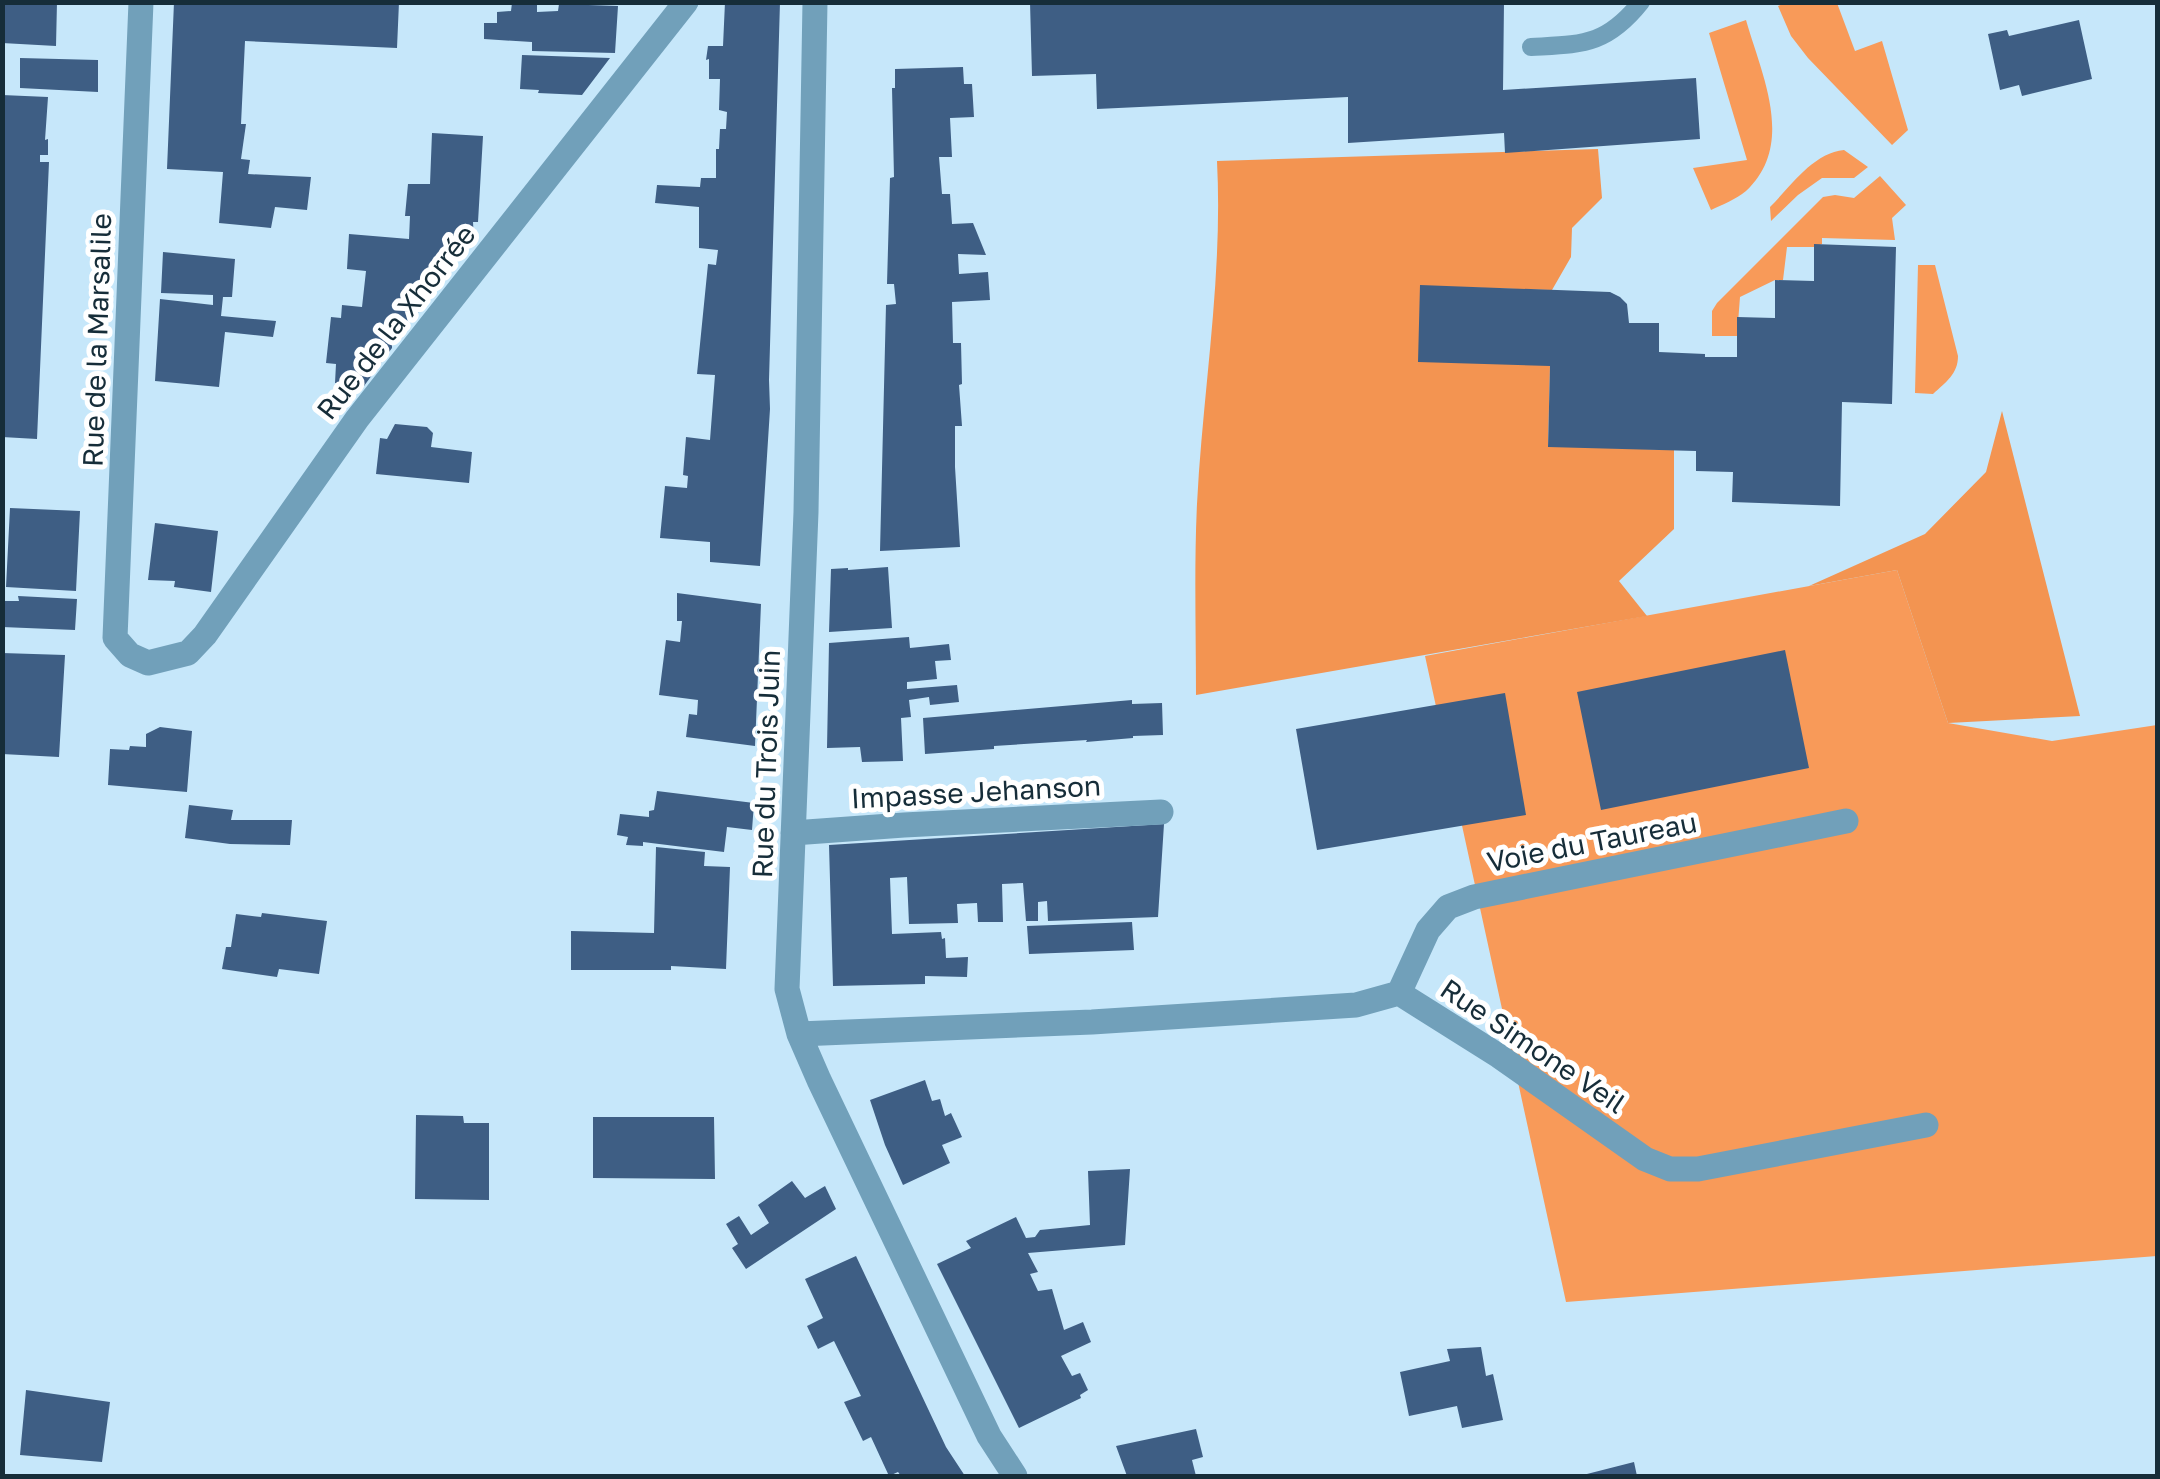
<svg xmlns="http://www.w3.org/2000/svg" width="2160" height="1479" font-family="'Golos Text',sans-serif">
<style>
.green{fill:#f89a59}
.forest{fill:#f39451}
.building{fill:#3e5e84}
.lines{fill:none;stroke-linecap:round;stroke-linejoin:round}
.service{stroke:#71a0ba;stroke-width:18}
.minor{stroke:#71a0ba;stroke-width:25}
.labels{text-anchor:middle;stroke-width:10;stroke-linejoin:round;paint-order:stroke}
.street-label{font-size:28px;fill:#162d39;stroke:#fff}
</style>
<rect width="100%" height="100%" fill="#c6e7fa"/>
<path class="green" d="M1788 2 1837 3 1855 51 1882 41 1908 130 1892 145 1808 58 1791 36 1778 6Z
M1746 20C1762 76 1796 144 1746 191 1736 199 1722 205 1711 210L1693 168 1747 160 1709 33Z
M1844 150 1868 167 1854 178H1822L1798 195 1771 221 1770 207C1791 186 1813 153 1844 150Z
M1880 176 1906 205 1892 218 1895 240 1822 238V244L1814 247H1787L1783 280H1775L1740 297 1737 336H1712V311L1717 303 1823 197 1835 195 1854 198Z
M1918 265H1935L1958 356C1958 374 1946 382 1933 394L1915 393Z
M1897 570 1948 723 2052 741 2157 725V1256L1566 1302 1425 656Z"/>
<path class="forest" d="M1598 149 1602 198 1572 228 1571 257 1552 290 1420 286 1550 366 1548 446 1674 450V529L1619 581 1647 616 1196 695C1196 632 1194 567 1197 504 1203 388 1223 278 1217 161Z
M2002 411 2080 716 1948 723 1897 570 1809 586 1925 534 1986 472Z"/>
<path class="building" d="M2 2H57L56 46 2 43Z
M174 2H399L397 48 245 41 241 124H246L241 159 250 160 248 174 311 177 307 210 275 207 271 228 219 223 223 172 167 169Z
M725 2H780L769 380 770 409 760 566 710 562V542L660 538 665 486 687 488 688 476 683 475 686 437 710 440 715 375 697 374 708 264 716 265 718 250 699 248V207L655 203 657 185 700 187 701 178H716V149H719L720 129H726L727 112 719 110 720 79H709V59L706 60 708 46H723Z
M1030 2H1504L1503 90 1696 78 1700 139 1505 153 1504 133 1348 143V97L1097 109 1096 74 1032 76Z
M512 3 537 4V12L558 11 559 4 618 6 615 53 532 51V42L484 39V23H497V12L511 11Z
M2079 20 2092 79 2022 96 2019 85 2000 90 1988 34 2007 30 2009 36Z
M522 55 610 58 582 95 538 93 539 90 520 89Z
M20 58 98 60V92L20 88Z
M963 67 964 84H972L974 117 950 118 952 157H939L942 194H950L952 224 973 223 986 255 958 254 959 274 988 272 990 300 952 302 953 343H961L962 384 959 385 962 426H955V467L960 547 880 551 886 305 896 304 894 284H887L890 178 894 177 892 88H895V69Z
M2 95 48 97 45 140 48 139V155H40V162H49L37 439 2 437Z
M432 133 483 136 478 222H473L474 240 470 245 460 244 458 260 445 259 443 279 417 314 408 313 407 326H397L392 332V348L364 386 335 383 336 364 326 363 331 317 341 318 342 305 362 307 366 271 347 269 349 234 409 239 410 216H405L408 184H430Z
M1814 244 1896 247 1892 404 1842 402 1840 506 1732 502 1733 472 1696 471V451L1548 447 1550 366 1418 362 1420 285 1610 292 1620 297 1627 304 1629 323H1659V352L1705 354V357H1737V317L1775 318V280L1814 281Z
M163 252 235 259 232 297H223L221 316 276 321 273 337 225 332 219 387 155 381 160 299 213 305V295L161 293Z
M395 424 427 427 433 433 431 447 472 452 469 483 376 474 380 438 387 439Z
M10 508 80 511 76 591 6 587Z
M155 523 218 531 211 592 174 587 175 581 148 580Z
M888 567 892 628 829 632 831 569 848 568V570Z
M677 593 761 604 755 746 686 737 689 714 697 715 698 700 659 695 666 640 680 642 682 621H677Z
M18 596 77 599 75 630 2 627V601H19Z
M909 637 910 648 949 644 951 660 935 661 937 679 907 682V689L957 685 959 702 930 705 929 697 909 700 911 717 901 718 903 761 862 762 860 747 827 748 829 643Z
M1785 650 1809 768 1601 810 1577 692Z
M2 653 65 655 59 757 2 754Z
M1505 693 1526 815 1317 850 1296 729Z
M1132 700V704L1162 703 1163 735 1133 736V738L1086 742 1087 740 994 746V749L925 754 923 718Z
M160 727 192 731 187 792 108 785 110 749 129 750 130 746 146 747V734Z
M657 791 754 803 752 830 727 827 724 852 643 842V846L626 845 628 837 617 835 620 814 649 817V811L654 810Z
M189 805 233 810 231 820H292L290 845 230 844 185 838Z
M1164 824 1158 917 1048 921 1047 901 1038 902V921H1026L1023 883 1002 884 1003 922H978L977 903 957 904 958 923 909 924 907 877 890 878 892 934 941 932 942 939 945 938 946 958 968 957 967 977 925 976V984L833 986 829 845Z
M656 847 705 852 704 866 730 867 726 969 671 966V970H571V931L654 933Z
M262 913 327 921 319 974 279 969 277 977 222 969 226 947H231L236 914 261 917Z
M1132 922 1134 950 1029 954 1027 926Z
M925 1080 932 1101 940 1099 945 1116 951 1113 962 1137 942 1145 950 1163 903 1185 885 1145 870 1100Z
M416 1115 463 1116 464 1123H489V1200L415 1199Z
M593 1117H714L715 1179 593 1178Z
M1130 1169 1125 1245 1028 1253 1038 1272 1030 1274 1038 1291 1052 1289 1064 1330 1083 1322 1091 1342 1061 1356 1072 1376 1080 1373 1088 1390 1080 1395 1081 1398 1019 1428 937 1264 971 1248 966 1241 1016 1217 1026 1238 1035 1237 1040 1230 1090 1225 1088 1171Z
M792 1181 805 1198 825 1186 836 1209 746 1269 732 1248 738 1244 726 1224 739 1216 751 1235 769 1223 758 1205Z
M856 1256 946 1447 965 1476H901L898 1472 889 1476 871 1437 863 1441 844 1402 861 1396 834 1341 818 1349 807 1326 823 1318 805 1279Z
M1481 1347 1486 1376 1493 1374 1503 1420 1462 1428 1457 1406 1409 1416 1400 1372 1450 1361 1447 1349Z
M26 1390 110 1402 102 1462 20 1455Z
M1196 1429 1203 1457 1192 1460 1196 1476H1127L1116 1446Z
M1634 1462 1637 1476H1584L1583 1475Z"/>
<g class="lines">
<path class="service" d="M1531 47C1582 44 1606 46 1641 2"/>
<path class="minor" d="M141 2 115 638 130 655 148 663 188 653 205 635 357 419 686 2
M815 2 806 512 787 989 799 1034 819 1080 989 1436 1015 1476
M793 833 904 825 1161 812
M1399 993 1428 930 1448 907 1474 897 1846 821
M799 1034 1092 1022 1356 1005 1399 993 1499 1056 1645 1159 1670 1169H1698L1926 1125"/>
</g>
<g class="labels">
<g class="street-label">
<text transform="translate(396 322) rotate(-52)" y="10">Rue de la Xhorrée</text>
<text transform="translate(97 340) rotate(-88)" y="10">Rue de la Marsalile</text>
<text transform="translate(766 764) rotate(-88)" y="10">Rue du Trois Juin</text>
<text transform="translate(976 792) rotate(-3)" y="10">Impasse Jehanson</text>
<text transform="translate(1592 842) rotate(-11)" y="10">Voie du Taureau</text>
<text transform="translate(1533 1046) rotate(34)" y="10">Rue Simone Veil</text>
</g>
</g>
<rect width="2160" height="1479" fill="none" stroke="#162d39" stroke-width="10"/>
</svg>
